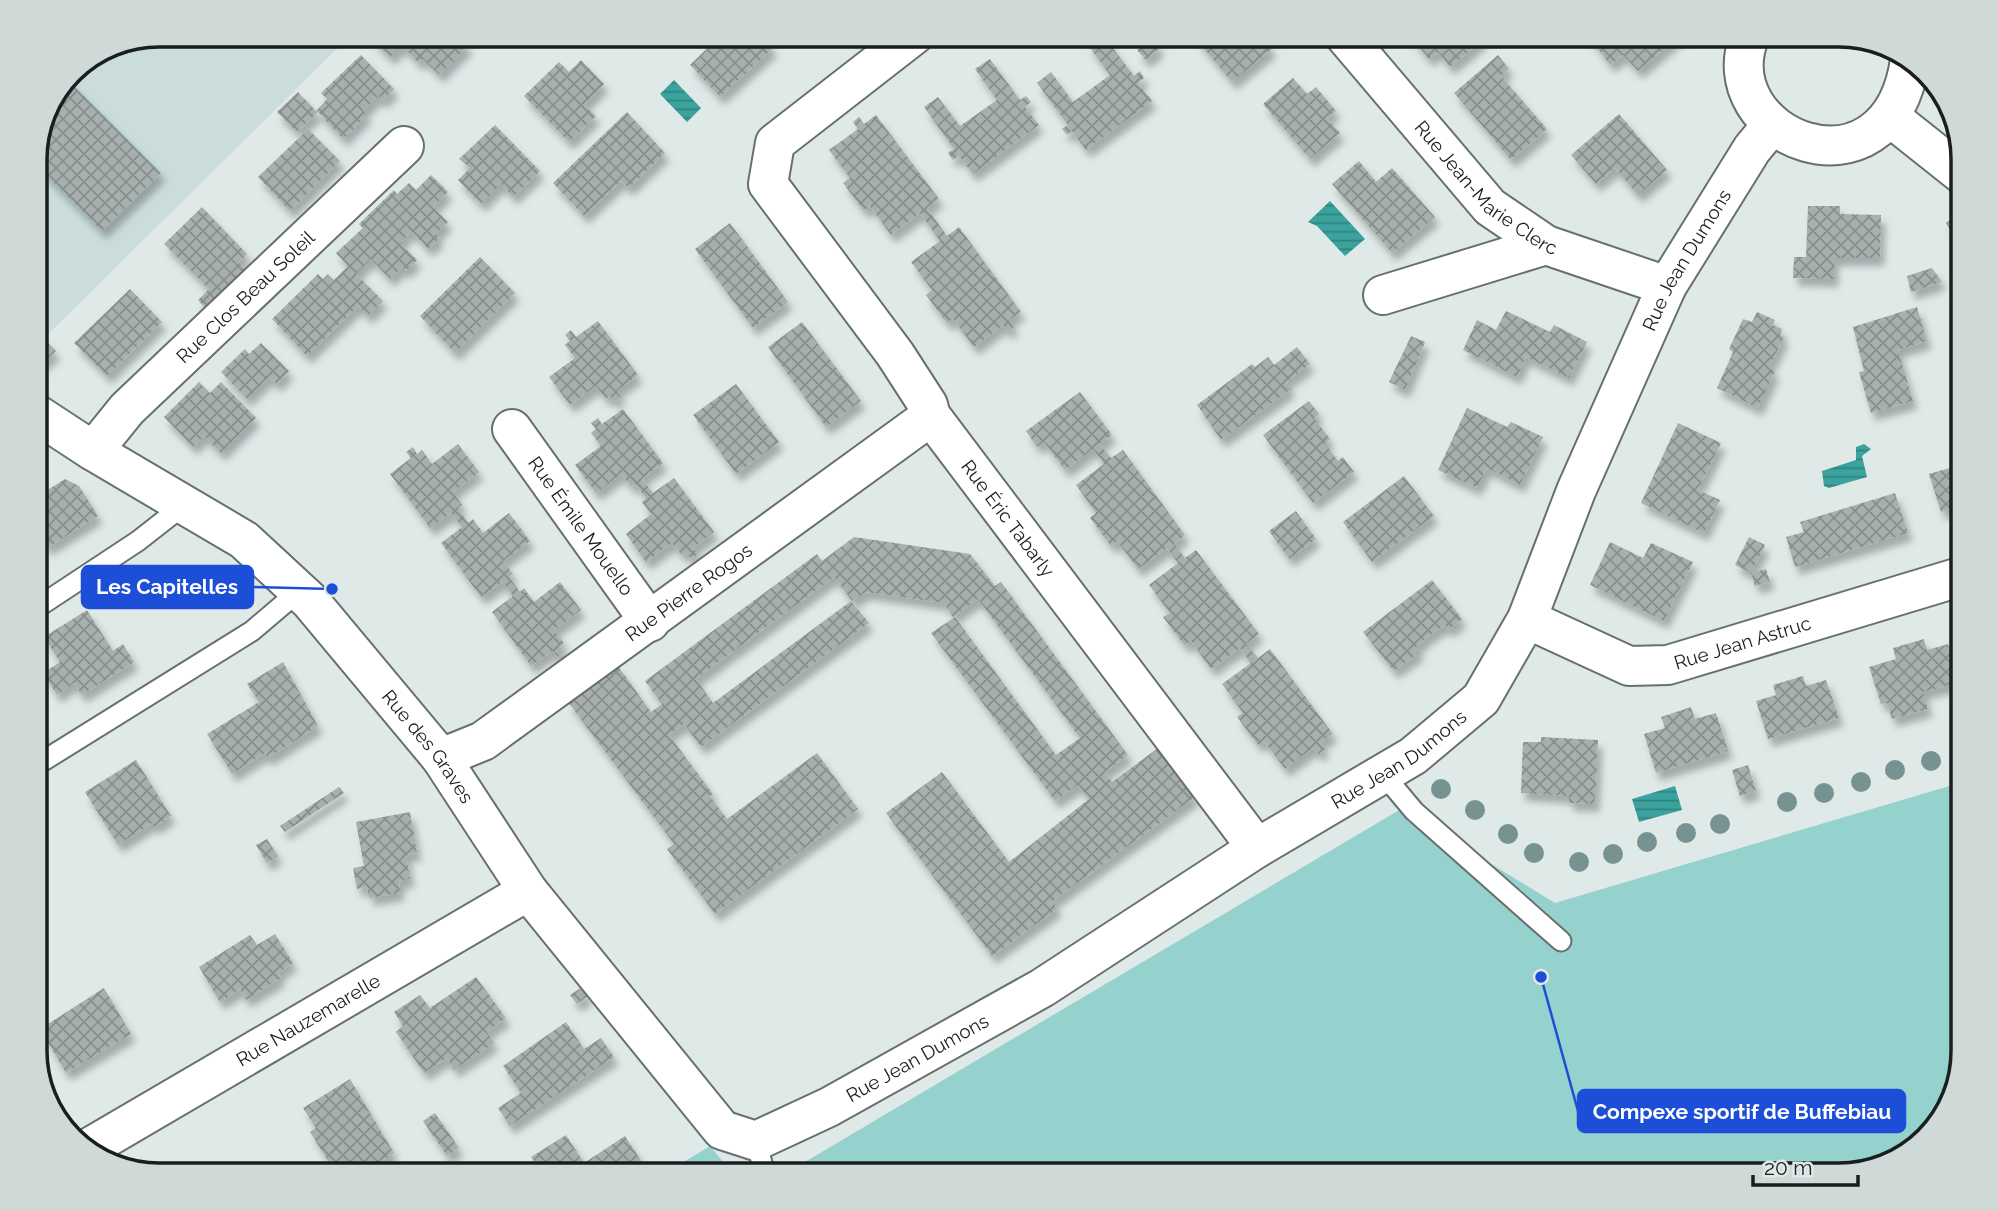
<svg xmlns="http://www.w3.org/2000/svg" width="1998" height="1210" font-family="Raleway,sans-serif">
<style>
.built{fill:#cadddb}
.green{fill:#95d2cd}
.water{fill:url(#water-rules)}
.building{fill:url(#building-cross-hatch);filter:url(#shadow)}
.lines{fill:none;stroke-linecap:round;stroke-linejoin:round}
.lane-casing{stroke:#68706f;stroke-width:23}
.street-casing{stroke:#68706f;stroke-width:42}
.lane{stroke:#fff;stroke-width:19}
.street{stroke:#fff;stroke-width:38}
.tree{fill:#769392}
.labels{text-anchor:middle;stroke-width:5;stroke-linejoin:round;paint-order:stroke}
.street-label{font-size:19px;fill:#1b1e1e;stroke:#dfe9e8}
.rim{fill:none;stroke:#1b1e1e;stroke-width:3.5}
.leader{fill:none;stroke:#1d4ed8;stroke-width:2.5}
.callout-dot{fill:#1d4ed8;stroke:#dfe9e8;stroke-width:2.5}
.callout{fill:#1d4ed8;stroke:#1d4ed8;stroke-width:2.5}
.callout-label{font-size:21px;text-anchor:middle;font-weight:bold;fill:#fff}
</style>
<defs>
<pattern id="water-rules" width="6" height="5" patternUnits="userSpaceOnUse" patternTransform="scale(1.75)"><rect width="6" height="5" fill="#3ba29d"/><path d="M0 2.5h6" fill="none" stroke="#31837f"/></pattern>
<pattern id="building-cross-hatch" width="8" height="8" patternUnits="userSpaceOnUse" patternTransform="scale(1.75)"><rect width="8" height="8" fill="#a7afaf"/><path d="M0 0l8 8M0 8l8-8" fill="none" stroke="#878e8e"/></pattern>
<filter id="shadow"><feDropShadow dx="4.5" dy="8" stdDeviation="3.5" flood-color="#0004"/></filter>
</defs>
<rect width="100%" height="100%" fill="#dfe9e8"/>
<path class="built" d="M159 35H351L35 347V151L72 71 112 44Z"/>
<path class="green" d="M1963 782V1052L1946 1113 1901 1158 1840 1175H783L1401 809 1555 903Z
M710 1146 734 1175H662Z"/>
<path class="water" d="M674 80 701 108 687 122 660 94Z
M1330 201 1365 239 1345 256 1317 226 1308 222Z
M1864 444 1871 449 1862 456 1867 477 1829 488 1824 486 1822 471 1856 460V447Z
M1675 786 1682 810 1639 822 1632 799Z"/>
<path class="building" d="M372 35H457L468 46 439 75 423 59 419 63 402 46 390 57 370 37Z
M721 35H761L773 48 720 97 690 65Z
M1103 35 1134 76 1140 71 1144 78 1138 83 1152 101 1086 150 1072 131 1067 135 1062 129 1068 125 1037 83 1051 72 1073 102 1110 75 1088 45Z
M1201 35H1260L1272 49 1232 82 1196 39Z
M1409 35H1479L1483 40 1450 67 1438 52 1429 59Z
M1588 35H1681L1638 71 1623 55 1610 65Z
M1152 38 1160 48 1146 60 1137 50Z
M361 55 394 89 383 101 378 96 363 111 367 115 343 139 318 112 297 132 277 112 298 92 316 111 327 99 321 93Z
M1498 55 1509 69 1501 76 1547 129 1511 160 1454 93Z
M990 59 1020 100 1026 96 1031 102 1025 107 1039 125 973 174 959 156 953 160 948 153 954 149 924 107 938 97 960 126 997 100 975 69Z
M581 60 604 84 584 105 596 116 569 142 524 96 559 62 569 72Z
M1293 78 1307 94 1316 87 1336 111 1327 118 1340 133 1310 159 1263 104Z
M68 80 161 173 102 231 35 164V151Z
M627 112 665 153 629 188 621 181 584 216 553 183Z
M1619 114 1667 170 1638 195 1615 168 1596 184 1571 155Z
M876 115 939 199 927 208 947 236 959 227 1021 312 1009 320 1014 327 1008 332 1003 325 974 347 953 319 947 323 926 295 932 290 911 262 940 241 920 213 891 235 870 206 864 211 843 183 850 178 829 150 858 129 853 122 859 117 864 124Z
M495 125 540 171 513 197 501 184 481 204 458 180 470 168 459 159Z
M308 129 340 161 290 211 258 177Z
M1359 161 1376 182 1392 168 1435 217 1392 253 1332 184Z
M431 175 448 192 433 207 448 222 436 234 440 238 428 249 411 231 400 243 417 260 406 271 402 267 390 279 371 259 356 274 383 301 368 316 358 306 307 356 272 319 318 274 323 279 328 274 334 280 348 266 336 253 363 228 359 224 394 190 397 194 409 183 416 190Z
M1808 206H1840V214L1881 215 1880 258H1834V279L1793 278 1794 257H1806Z
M202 207 247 254 239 262 250 274 210 313 198 300 209 289 164 244Z
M1955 216 1963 228V238L1957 242 1946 223Z
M730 223 788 302 753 328 695 249Z
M480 257 515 293 455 353 420 316Z
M1932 268 1942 282 1911 292 1907 276Z
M130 289 162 322 107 376 74 343Z
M1917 307 1927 341 1898 350 1913 401 1871 413 1859 372 1864 371 1853 327Z
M1506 311 1550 332 1554 325 1587 342 1569 378 1526 357 1517 377 1463 350 1477 320 1496 330Z
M1757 312 1775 320 1773 325 1782 329 1780 335 1784 337 1769 368 1775 371 1758 408 1717 388 1733 352 1729 349 1743 319 1752 322Z
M598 321 638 375 617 391 621 397 615 402 610 396 606 399 596 386 570 405 549 377 575 358 565 345 570 341 565 335 571 330 576 337Z
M802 322 861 401 826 427 768 347Z
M1411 336 1425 342 1405 390 1389 382Z
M44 339 56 351 39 367 35 365V347Z
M261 343 289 371 277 384 269 377 247 399 221 372 245 349 249 354Z
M1297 347 1310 364 1286 382 1291 389 1221 440 1197 405 1252 364 1255 367 1268 357 1274 365Z
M199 382 210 393 221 382 256 418 221 453 204 436 193 447 164 417Z
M736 384 779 442 736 474 693 415Z
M1080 392 1112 435 1100 444 1111 458 1123 450 1185 535 1174 544 1185 558 1196 550 1259 634 1246 644 1258 658 1270 649 1333 734 1320 743 1325 749 1319 754 1313 748 1285 769 1264 741 1258 745 1237 717 1243 713 1222 684 1251 663 1240 648 1211 669 1191 641 1185 646 1163 617 1170 613 1149 585 1178 563 1167 548 1138 569 1117 541 1111 546 1090 518 1096 513 1076 485 1104 464 1093 449 1065 470 1044 442 1037 447 1026 431Z
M1309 401 1319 414 1314 418 1330 439 1325 443 1338 461 1343 457 1354 472 1313 503 1263 435Z
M1467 408 1507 427 1511 422 1543 437 1520 485 1487 468 1477 488 1438 470Z
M623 409 663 463 642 479 653 493 674 478 714 532 693 548 698 554 691 559 686 552 682 555 672 543 646 562 626 534 651 514 642 502 646 498 635 484 631 486 621 474 596 493 575 465 601 446 591 433 596 429 591 423 598 418 602 424Z
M1678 423 1721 443 1698 490 1720 500 1704 533 1641 503Z
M458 444 479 472 453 492 462 505 458 508 468 523 473 519 483 533 509 513 530 541 503 561 513 574 509 577 520 592 524 588 534 602 560 582 581 610 554 630 564 643 559 646 564 652 558 657 553 651 531 666 492 612 513 596 502 582 481 597 441 543 462 527 451 513 430 528 390 474 411 458 406 452 413 447 417 454 422 450 432 464Z
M1963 464V505L1941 512 1929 474Z
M1404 476 1434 516 1372 562 1343 522Z
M65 479 79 486 98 516 47 548 35 530V498Z
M1895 493 1908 533 1795 567 1786 537 1804 532 1800 522Z
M1296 511 1316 539 1289 559 1269 531Z
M854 537 970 554 995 586 1001 582 1128 755 1105 772 1112 782 1158 748 1195 797 1053 901 1057 909 992 956 886 813 942 772 1009 862 1089 799 1078 785 1055 801 931 633 955 617 1056 755 1080 738 978 599 953 617 944 603 866 592 852 601 834 577 696 679 713 703 851 601 869 623 701 747 684 724 669 735 713 794 710 796 727 819 817 753 858 809 715 914 667 849 674 844 568 702 618 666 651 712 662 704 645 681 817 554 822 561Z
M1749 537 1765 545 1751 573 1735 565Z
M1610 542 1643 558 1651 543 1693 562 1664 621 1590 585Z
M1766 569 1770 582 1755 586 1751 573Z
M1432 580 1462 619 1449 630 1445 625 1431 634 1416 647 1420 652 1394 671 1363 632Z
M87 610 113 651 123 644 134 662 82 695 74 683 57 695 43 673 60 662 44 637Z
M1924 639 1927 650 1948 644 1960 682 1923 692 1928 709 1892 719 1887 703 1881 704 1869 667 1896 659 1893 648Z
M283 662 318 726 268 758 265 753 232 774 207 734 259 702 247 684Z
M1803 676 1806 686 1826 680 1839 718 1768 739 1756 701 1776 695 1773 685Z
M1691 707 1695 719 1716 713 1728 751 1656 773 1644 734 1665 728 1661 717Z
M35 722 47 741 35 748Z
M1541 737 1598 740 1595 804 1569 803V796L1521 793 1523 742H1541Z
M136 760 171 816 154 827 152 823 118 845 85 792Z
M1748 765 1756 791 1740 796 1732 770Z
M339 787 344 793 285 832 280 826Z
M410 812 417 853 406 855 410 879 399 882 400 893 369 898 367 887 357 889 353 868 364 866 356 822Z
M267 839 278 856 267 863 256 845Z
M275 934 293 963 278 973 281 978 246 1000 240 989 220 1002 199 967 250 935 257 945Z
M476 977 506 1018 487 1032 494 1043 454 1070 447 1058 424 1073 396 1032 403 1026 394 1012 420 995 430 1008Z
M582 987 588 996 577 1004 570 995Z
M104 988 131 1034 66 1073 40 1029Z
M566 1022 584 1049 601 1038 614 1057 510 1126 498 1108 521 1093 503 1066Z
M350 1079 394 1153 360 1175H337L310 1132 316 1128 303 1108Z
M435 1113 459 1148 447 1156 423 1121Z
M566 1135 584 1163 625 1136 649 1173 544 1175 531 1157Z"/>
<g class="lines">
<g class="lane-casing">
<path id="lane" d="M35 609 138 541 184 505
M35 766 252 631 299 591
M1383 774 1414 811 1561 941
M756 1141 763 1167 769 1175"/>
</g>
<g class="street-casing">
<g id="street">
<path id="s1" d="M914 35 775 143 768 184 895 354 928 405 931 416 1257 848"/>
<path id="s2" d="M1344 35 1490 207 1546 245 1667 286"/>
<path d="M1750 35C1708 137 1889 210 1910 60"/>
<path d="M1890 117 1963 175"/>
<path d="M1383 295 1546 245"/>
<path id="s3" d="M35 413 93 451 244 540 310 601 441 758 528 891 722 1130 756 1141 829 1107 1042 988 1257 848 1413 756 1481 699 1527 619 1576 491 1667 286 1752 149 1772 125"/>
<path id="s4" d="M512 429 650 622"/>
<path id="s5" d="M93 451 127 409 404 146"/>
<path id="s6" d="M1527 619 1629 666 1668 665 1963 576"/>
<path id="s7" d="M441 758 483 741 931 416"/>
<path id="s8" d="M87 1149 528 891"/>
</g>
</g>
<use href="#lane" class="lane"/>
<use href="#street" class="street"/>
</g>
<g class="tree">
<circle cx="1931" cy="761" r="10"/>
<circle cx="1895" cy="770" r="10"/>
<circle cx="1861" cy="782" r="10"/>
<circle cx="1441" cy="789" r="10"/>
<circle cx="1824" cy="793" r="10"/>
<circle cx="1787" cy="802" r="10"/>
<circle cx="1475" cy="810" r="10"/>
<circle cx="1720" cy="824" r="10"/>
<circle cx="1686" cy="833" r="10"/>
<circle cx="1508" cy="834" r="10"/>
<circle cx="1647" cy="842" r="10"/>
<circle cx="1534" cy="853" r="10"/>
<circle cx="1613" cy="854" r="10"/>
<circle cx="1579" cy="862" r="10"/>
</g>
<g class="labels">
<g class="street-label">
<text dy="7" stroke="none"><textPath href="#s2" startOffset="210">Rue Jean-Marie Clerc</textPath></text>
<text dy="7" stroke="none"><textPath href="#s3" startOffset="2378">Rue Jean Dumons</textPath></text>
<text dy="7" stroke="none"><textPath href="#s5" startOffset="217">Rue Clos Beau Soleil</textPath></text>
<text dy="7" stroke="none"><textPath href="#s1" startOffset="630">Rue Éric Tabarly</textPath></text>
<text dy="7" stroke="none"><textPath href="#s4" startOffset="119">Rue Émile Mouello</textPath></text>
<text dy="7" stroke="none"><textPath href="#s7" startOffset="299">Rue Pierre Rogos</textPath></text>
<text dy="7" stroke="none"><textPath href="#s6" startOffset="229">Rue Jean Astruc</textPath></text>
<text dy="7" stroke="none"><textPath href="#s3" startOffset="522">Rue des Graves</textPath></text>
<text dy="7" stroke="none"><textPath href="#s3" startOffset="1790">Rue Jean Dumons</textPath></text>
<text dy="7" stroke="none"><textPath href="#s8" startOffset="256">Rue Nauzemarelle</textPath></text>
<text dy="7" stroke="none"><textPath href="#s3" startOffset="1223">Rue Jean Dumons</textPath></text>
</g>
</g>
<path d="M0 0H1998V1210H0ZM159 47H1839A112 112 0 0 1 1951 159V1051A112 112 0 0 1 1839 1163H159A112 112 0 0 1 47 1051V159A112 112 0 0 1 159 47Z" fill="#cfd9d8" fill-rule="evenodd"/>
<path class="rim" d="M159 47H1839A112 112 0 0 1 1951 159V1051A112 112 0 0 1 1839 1163H159A112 112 0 0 1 47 1051V159A112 112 0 0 1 159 47Z"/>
<path class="leader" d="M332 589L253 587M1541 977L1578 1111"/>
<g class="callout-dot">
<circle cx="332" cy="589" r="7"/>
<circle cx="1541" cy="977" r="7"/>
</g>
<g class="callout">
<rect x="82" y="566" width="171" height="42" rx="7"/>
<rect x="1578" y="1090" width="327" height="42" rx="7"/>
</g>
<g class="callout-label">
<text x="167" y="594">Les Capitelles</text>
<text x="1742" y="1119">Compexe sportif de Buffebiau</text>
</g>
<path d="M1753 1175v10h105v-10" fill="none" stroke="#1b1e1e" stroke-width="3.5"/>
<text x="1764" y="1175" font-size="21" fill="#1b1e1e" stroke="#dfe9e8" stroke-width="5" paint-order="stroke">20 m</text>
</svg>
